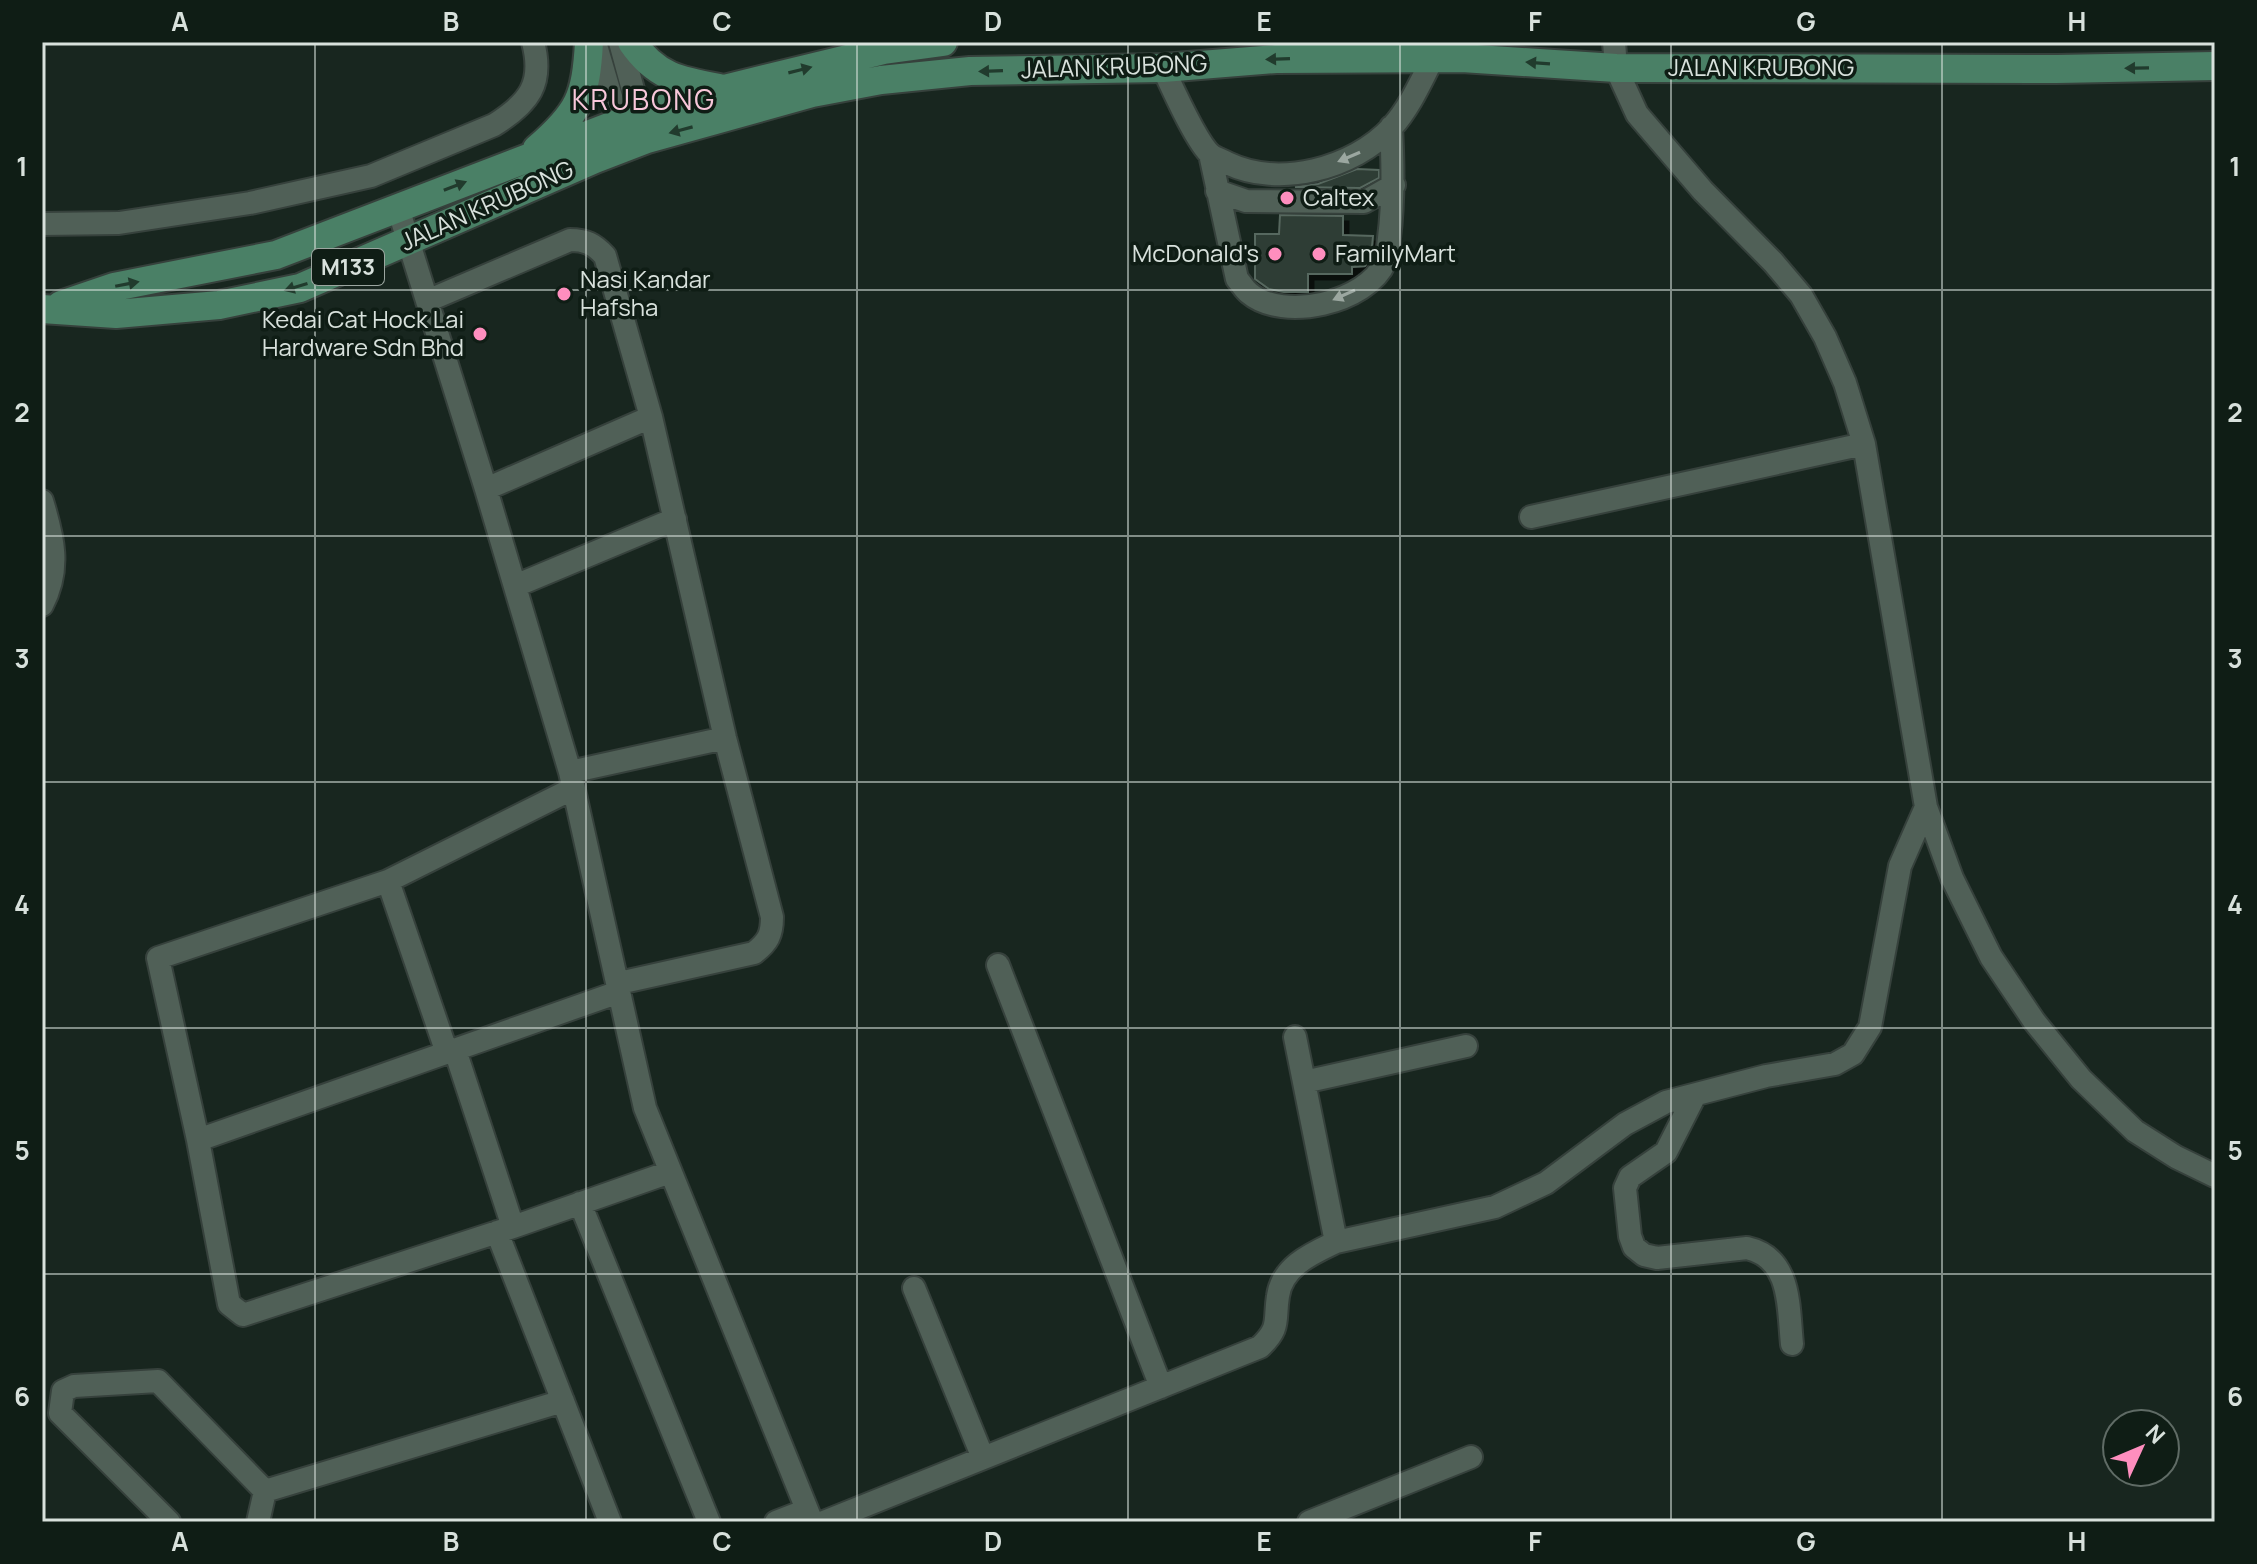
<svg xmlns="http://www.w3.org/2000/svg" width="2257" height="1564" font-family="Manrope,sans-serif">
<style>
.building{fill:#2d3c34;stroke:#57675e;stroke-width:2;filter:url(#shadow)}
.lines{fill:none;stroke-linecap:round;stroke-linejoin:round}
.minor-casing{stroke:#36413c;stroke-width:26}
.major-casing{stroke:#36413c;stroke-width:32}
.minor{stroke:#506057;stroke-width:22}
.major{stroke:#4a8066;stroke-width:28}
.oneway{fill:#213b2d}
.oneway2{fill:#9ba7a0}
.grid{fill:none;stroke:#d8e1dc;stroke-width:2;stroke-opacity:0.55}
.poi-dot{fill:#fe8ebe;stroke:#0f1d15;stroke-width:3}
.labels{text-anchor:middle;stroke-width:7;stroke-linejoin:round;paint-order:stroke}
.shield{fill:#0f1d15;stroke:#9ca6a0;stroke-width:2}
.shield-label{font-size:22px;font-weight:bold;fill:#d8e1dc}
.street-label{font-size:24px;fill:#d8e1dc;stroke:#0f1d15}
.poi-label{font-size:24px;fill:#d8e1dc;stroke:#0f1d15;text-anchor:start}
.quarter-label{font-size:28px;letter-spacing:2px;fill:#f8c7da;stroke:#0f1d15}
.neatline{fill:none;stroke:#d8e1dc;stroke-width:3}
.grid-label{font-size:26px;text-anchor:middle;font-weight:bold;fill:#d8e1dc}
</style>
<defs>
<filter id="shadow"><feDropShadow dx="5.5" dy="5.5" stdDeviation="0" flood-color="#0009"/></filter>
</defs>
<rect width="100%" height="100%" fill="#18261f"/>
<path class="building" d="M1357 169 1379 170V178L1360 188 1295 187 1318 184Z
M1280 215 1343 216V235L1373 236 1371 257 1365 266 1352 267V274H1308V292H1284L1269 289 1255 279V234H1279Z"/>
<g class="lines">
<g class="minor-casing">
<path id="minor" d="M595 42 623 138
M620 42 644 130
M1614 42 1616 68 1637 114 1703 191 1773 262 1801 295 1825 337 1845 383 1864 444 1926 807 1952 878 1991 957 2034 1021 2081 1079 2135 1131 2176 1157 2215 1176
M1163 68C1172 87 1196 142 1211 155 1215 158 1222 160 1227 163 1279 188 1353 169 1392 127 1410 107 1421 81 1433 58
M1210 154 1237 279C1241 283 1244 289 1249 293 1283 322 1367 303 1385 262 1388 256 1388 246 1389 238 1394 201 1393 164 1391 127
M1217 191 1246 201 1364 202 1394 185
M398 208 486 489 570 772 645 1108 812 1522
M42 224 119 223 250 203 371 176 494 125C529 103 544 84 533 42
M427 301 570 240C586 240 594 244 605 256L651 417 725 738 772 917C772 935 768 942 754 953L619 983
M486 489 651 417
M42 501C53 537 61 569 42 605
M1531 517 1864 444
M515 586 675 519
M570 772 725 738
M574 788 388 881 158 958 198 1140 229 1304 243 1315 513 1227 670 1172
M388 881 447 1053
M998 965 1161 1387
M1295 1037 1336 1242 1495 1207 1546 1183 1625 1124 1666 1102 1766 1076 1835 1064 1853 1054 1870 1027 1900 866 1926 807
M455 1050 513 1227
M1304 1082 1466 1046
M1695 1095 1666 1152 1630 1177 1625 1188 1630 1236 1634 1247 1644 1255 1657 1258 1747 1248C1792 1258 1788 1307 1792 1344
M198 1140 619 992
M580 1203 709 1522
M497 1232 610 1522
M914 1288 983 1458
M169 1522 60 1413 63 1391 74 1386 158 1381 265 1491 563 1401
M258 1522 265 1491
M776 1522 807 1510
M824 1522 1260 1347C1281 1327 1274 1321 1278 1296 1282 1266 1313 1253 1336 1242
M1309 1522 1471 1457"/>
</g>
<g class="major-casing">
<path id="major" d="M632 42C656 77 680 81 719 88
M537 149C579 113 586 97 589 42
M61 305 114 287 276 255 619 123 724 89 884 50 943 42
M42 309 116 314 219 305 300 288 595 159 647 139 812 93 881 80 970 71 1163 68 1276 59 1462 58 1616 68 2057 69 2215 66"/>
</g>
<use href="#minor" class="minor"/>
<use href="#major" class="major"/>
</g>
<defs><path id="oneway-solid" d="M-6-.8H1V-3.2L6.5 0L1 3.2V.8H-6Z" transform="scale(2)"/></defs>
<g class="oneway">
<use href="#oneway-solid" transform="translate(1278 59) rotate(178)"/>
<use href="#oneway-solid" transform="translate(1538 63) rotate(-176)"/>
<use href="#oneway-solid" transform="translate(2137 68) rotate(179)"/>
<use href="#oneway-solid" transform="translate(800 70) rotate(-14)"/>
<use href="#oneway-solid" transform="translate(991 71) rotate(178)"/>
<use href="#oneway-solid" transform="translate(681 130) rotate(165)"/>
<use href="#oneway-solid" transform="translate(455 186) rotate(-21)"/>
<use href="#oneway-solid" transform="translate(127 284) rotate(-11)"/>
<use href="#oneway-solid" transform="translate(296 287) rotate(163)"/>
</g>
<g class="oneway2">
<use href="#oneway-solid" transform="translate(1349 157) rotate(157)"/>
<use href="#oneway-solid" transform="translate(1344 295) rotate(156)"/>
</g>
<path class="grid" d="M315 42V1522M586 42V1522M857 42V1522M1128 42V1522M1400 42V1522M1671 42V1522M1942 42V1522M42 290H2215M42 536H2215M42 782H2215M42 1028H2215M42 1274H2215"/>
<g class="poi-dot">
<circle cx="1287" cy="198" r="8"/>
<circle cx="1275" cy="254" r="8"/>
<circle cx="1319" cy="254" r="8"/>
<circle cx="564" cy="294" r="8"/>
<circle cx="480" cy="334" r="8"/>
</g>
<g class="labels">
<rect class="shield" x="312" y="249" width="72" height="36" rx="6"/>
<g class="shield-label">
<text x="348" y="275">M133</text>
</g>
<g class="street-label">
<text transform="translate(1114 67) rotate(-2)" y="8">JALAN KRUBONG</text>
<text x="1761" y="76">JALAN KRUBONG</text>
<text transform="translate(487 206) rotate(-24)" y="8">JALAN KRUBONG</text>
</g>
<g class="poi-label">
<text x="1303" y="206">Caltex</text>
<text x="1259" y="262" text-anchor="end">McDonald's</text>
<text x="1335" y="262">FamilyMart</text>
<text x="580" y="288">Nasi Kandar<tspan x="580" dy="28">Hafsha</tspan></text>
<text x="464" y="328" text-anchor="end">Kedai Cat Hock Lai<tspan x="464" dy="28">Hardware Sdn Bhd</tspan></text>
</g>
<g class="quarter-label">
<text x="644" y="110">KRUBONG</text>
</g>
</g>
<rect width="2257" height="1564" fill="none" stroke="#0f1d15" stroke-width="88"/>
<g transform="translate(2141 1448) rotate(46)"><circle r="38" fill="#0f1d15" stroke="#5f6b65" stroke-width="2"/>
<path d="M0-6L14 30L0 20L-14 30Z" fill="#fe8ebe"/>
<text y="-12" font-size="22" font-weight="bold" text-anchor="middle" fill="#d8e1dc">N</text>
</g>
<rect x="44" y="44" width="2169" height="1476" class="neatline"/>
<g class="grid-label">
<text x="180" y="31">A</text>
<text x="451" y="31">B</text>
<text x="722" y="31">C</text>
<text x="993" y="31">D</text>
<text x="1264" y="31">E</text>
<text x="1535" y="31">F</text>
<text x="1806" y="31">G</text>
<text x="2077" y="31">H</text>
<text x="22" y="176">1</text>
<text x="2235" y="176">1</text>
<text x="22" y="422">2</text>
<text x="2235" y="422">2</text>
<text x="22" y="668">3</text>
<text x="2235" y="668">3</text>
<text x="22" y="914">4</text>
<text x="2235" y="914">4</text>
<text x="22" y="1160">5</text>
<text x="2235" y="1160">5</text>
<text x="22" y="1406">6</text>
<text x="2235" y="1406">6</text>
<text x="180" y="1551">A</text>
<text x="451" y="1551">B</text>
<text x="722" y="1551">C</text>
<text x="993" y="1551">D</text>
<text x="1264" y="1551">E</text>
<text x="1535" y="1551">F</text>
<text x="1806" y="1551">G</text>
<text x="2077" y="1551">H</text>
</g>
</svg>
